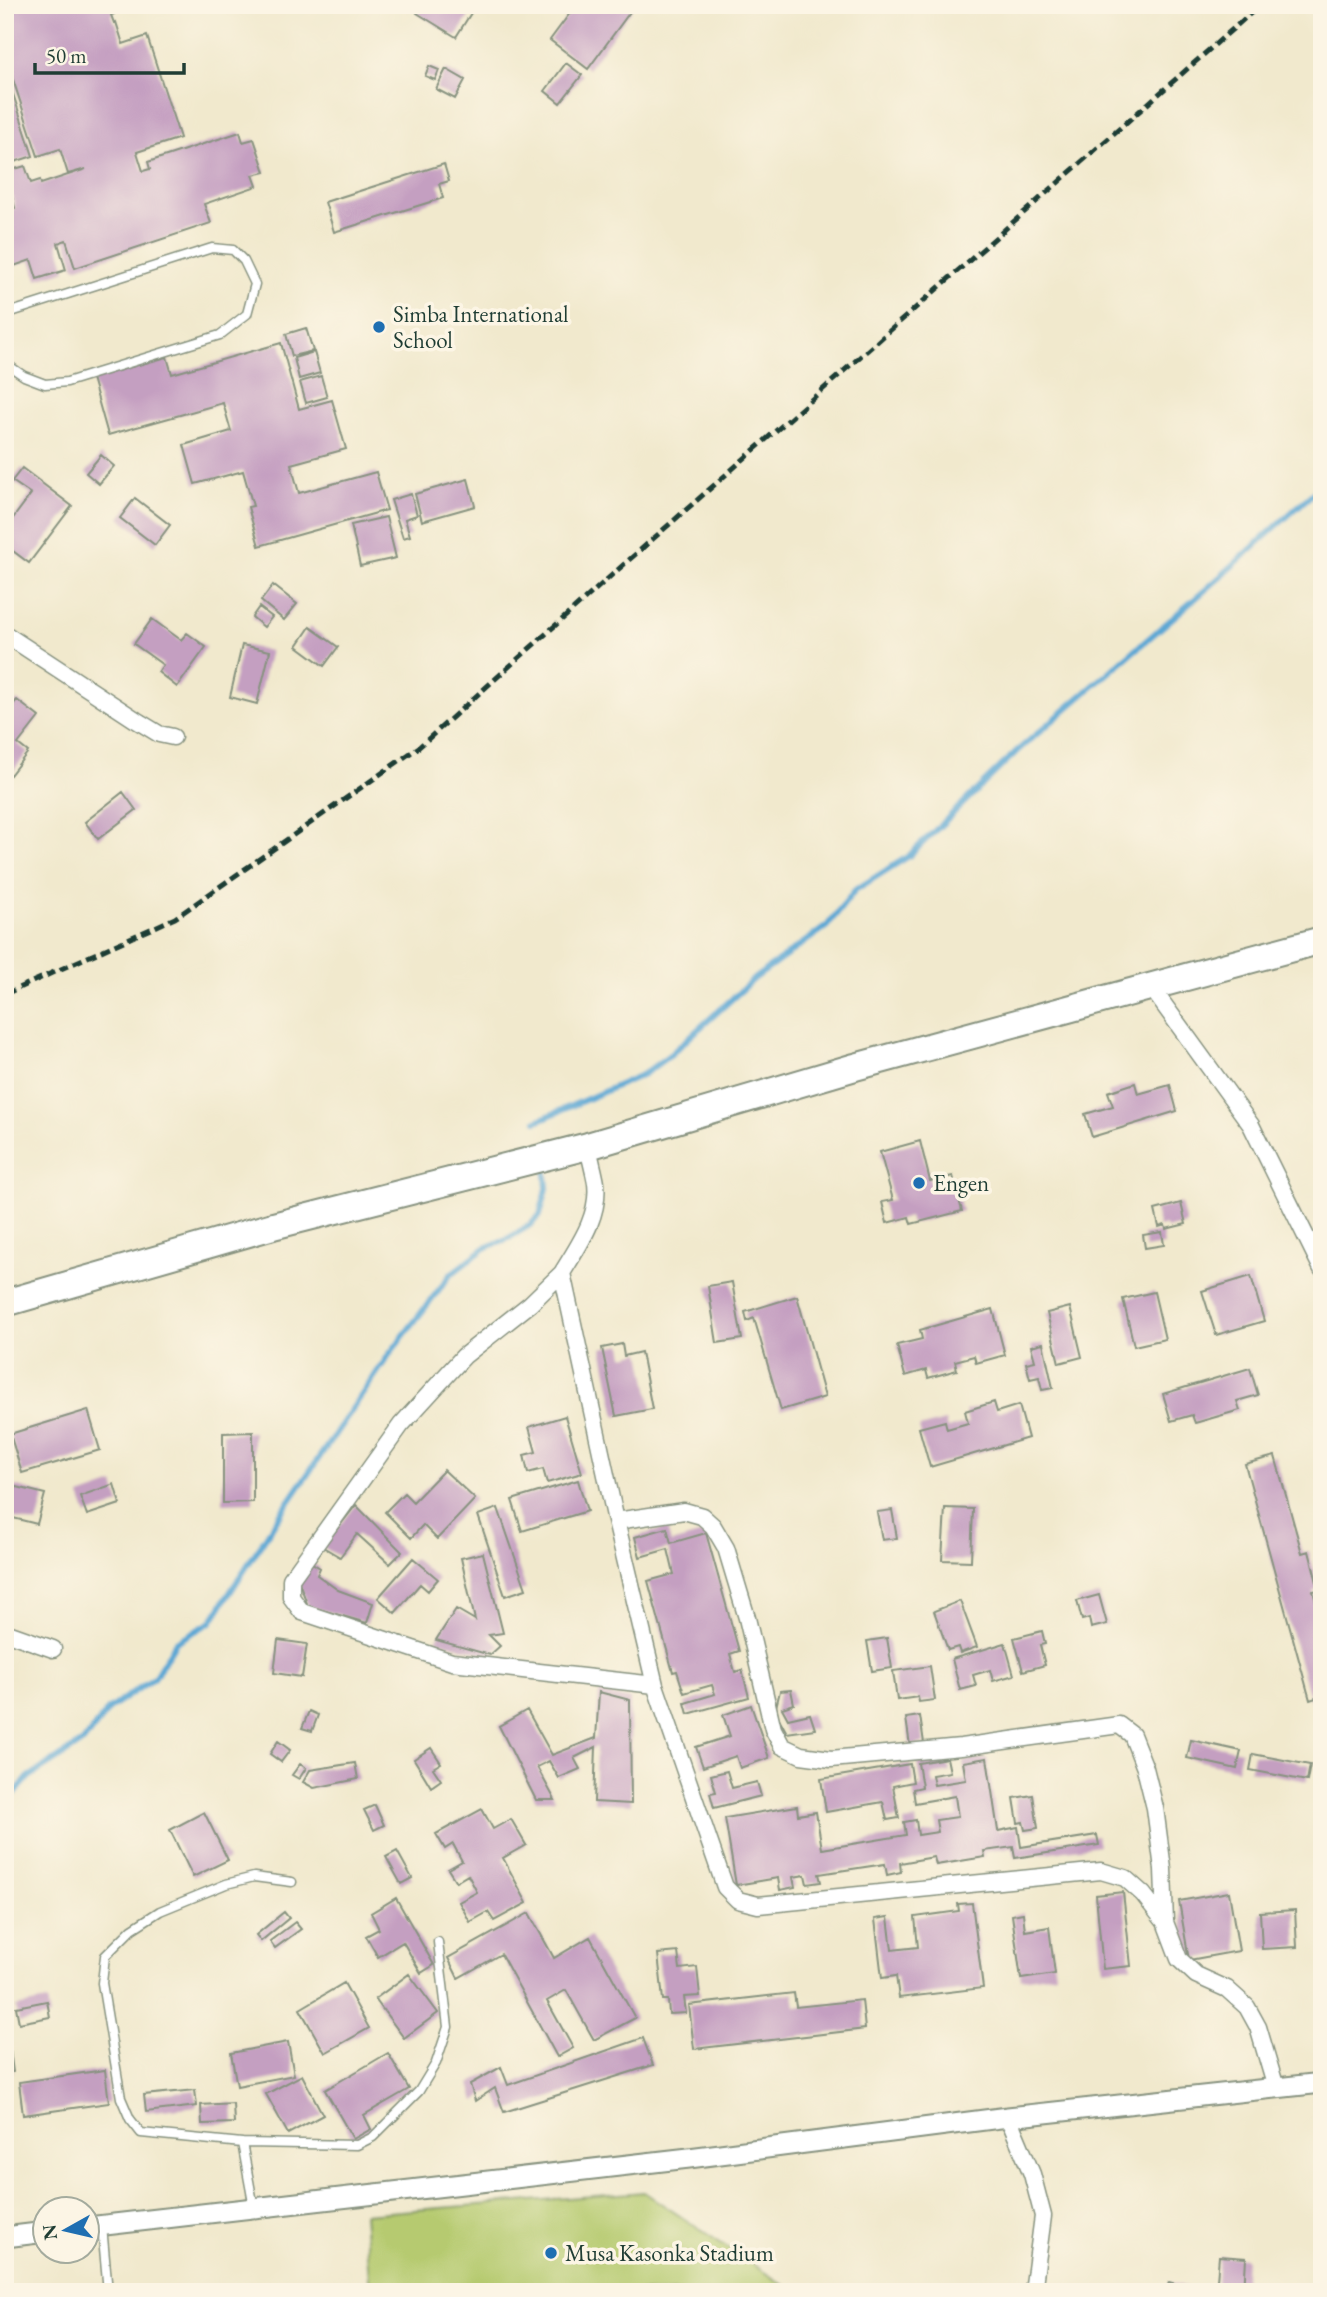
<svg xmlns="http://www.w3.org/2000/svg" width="1327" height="2297" font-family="'EB Garamond',serif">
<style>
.green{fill:#b6ca6f;stroke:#6a8452;stroke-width:2}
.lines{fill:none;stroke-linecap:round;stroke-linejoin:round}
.stream{stroke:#5ba7d4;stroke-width:6}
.building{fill:#c49fc1}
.service-casing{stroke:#889380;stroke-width:11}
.minor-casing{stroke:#889380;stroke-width:19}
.tertiary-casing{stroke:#889380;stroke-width:23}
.trunk-casing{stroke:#889380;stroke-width:30}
.service{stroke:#fff;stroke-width:8}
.minor{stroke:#fff;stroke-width:16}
.tertiary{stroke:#fff;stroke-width:19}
.trunk{stroke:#fff;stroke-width:26}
.rail{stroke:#1f3d34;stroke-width:5;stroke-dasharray:10 5;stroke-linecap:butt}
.poi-dot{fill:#1f6fb2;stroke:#fcf5e5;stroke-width:2.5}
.labels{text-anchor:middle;stroke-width:7;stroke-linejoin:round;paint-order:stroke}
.poi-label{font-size:23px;fill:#1f3d34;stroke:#fcf5e5;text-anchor:start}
</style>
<rect width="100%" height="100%" fill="#fcf5e5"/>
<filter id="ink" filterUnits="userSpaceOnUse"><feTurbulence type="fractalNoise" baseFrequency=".0143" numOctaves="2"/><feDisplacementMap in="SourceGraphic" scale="14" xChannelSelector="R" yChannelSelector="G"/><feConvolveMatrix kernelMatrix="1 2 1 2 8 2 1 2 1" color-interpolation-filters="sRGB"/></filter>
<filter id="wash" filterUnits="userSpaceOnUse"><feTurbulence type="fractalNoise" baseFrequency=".00686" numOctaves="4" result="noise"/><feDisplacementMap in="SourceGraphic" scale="28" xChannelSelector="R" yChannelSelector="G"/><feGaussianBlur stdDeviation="1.57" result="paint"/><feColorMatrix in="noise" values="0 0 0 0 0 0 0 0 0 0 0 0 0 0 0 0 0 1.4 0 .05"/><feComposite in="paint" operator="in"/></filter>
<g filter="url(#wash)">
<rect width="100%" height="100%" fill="#f1e9cd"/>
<path class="green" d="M644 2192 794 2292H370L364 2214Z"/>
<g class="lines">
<path class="stream" d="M537 1121 644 1074 671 1054 755 978 827 926 855 890 909 856 1017 751 1210 586 1322 485
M5 1798 16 1792 29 1777 83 1742 109 1709 154 1678 176 1642 211 1622 278 1518 391 1352 451 1274 485 1248 509 1238 530 1225 540 1215 547 1188 545 1164"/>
</g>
<g id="blocks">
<path class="building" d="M12 5H111L114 14 111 15 114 23 116 22 123 44 147 36 180 138 137 152 143 171 150 169 148 162 240 132 243 142 254 139 265 172 253 175 257 186 204 204 211 223 75 268 66 240 58 243 66 270 37 279 31 260 5 269V212L15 208 5 172 25 166 31 183 40 180 41 184 86 169 68 174 60 149 38 156 5 55 11 52 10 46 5 47V7Z
M422 5H476L456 37 417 13Z
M576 5H635L588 69 550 40Z
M566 63 582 75 560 103 545 91Z
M429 66 439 70 435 80 425 76Z
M5 69 33 156 5 165Z
M446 69 465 80 455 99 436 89Z
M444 164 449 181 439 184 443 198 334 232 325 202Z
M306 328 313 351 292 356 286 334Z
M281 343 299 409 332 400 346 449 291 464 299 493 376 472 387 510 259 546 248 507 253 506 243 471 195 484 184 445 231 431 223 403 108 435 92 378 167 357 172 374Z
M314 352 320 373 299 379 294 358Z
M321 376 327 397 306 403 300 382Z
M101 455 114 466 99 484 86 473Z
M22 468 72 506 29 563 5 545V523L8 525 31 494 12 481Z
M468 479 475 506 422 521 415 494Z
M411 494 417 515 405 519 410 536 403 538 391 500Z
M135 498 170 525 155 545 120 518Z
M386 517 396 558 360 566 351 525Z
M273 585 297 604 284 620 261 601Z
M259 607 272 617 264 627 252 617Z
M152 619 181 640 187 633 206 647 177 687 158 672 163 665 134 644Z
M310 627 338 647 324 666 297 646Z
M242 645 270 651 257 704 230 697Z
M17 700 39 717 18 744 28 752 10 775 5 771V715Z
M123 792 136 810 98 839 85 822Z
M1135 1083 1138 1094 1170 1085 1177 1111 1092 1137 1085 1114 1113 1106 1108 1092Z
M920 1141 930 1181 953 1176 962 1211 911 1224 909 1217 887 1223 882 1202 893 1200 880 1152Z
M1181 1203 1186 1224 1166 1229 1165 1225 1159 1227 1155 1210Z
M1162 1232 1164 1245 1145 1248 1143 1235Z
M1251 1276 1264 1321 1216 1335 1202 1291Z
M732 1282 742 1339 717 1343 708 1286Z
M1154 1292 1165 1339 1134 1346 1123 1299Z
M797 1296 825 1397 781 1410 754 1318 747 1321 745 1312Z
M1070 1307 1082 1357 1059 1363 1047 1313Z
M993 1309 1005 1355 976 1363 974 1356 955 1361 957 1370 928 1378 926 1370 905 1376 897 1345 922 1339 920 1330Z
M1043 1343 1053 1388 1042 1390 1039 1377 1030 1379 1026 1363 1035 1361 1031 1346Z
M622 1344 624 1356 641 1352 652 1409 616 1416 602 1348Z
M1250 1368 1258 1395 1237 1401 1240 1410 1195 1423 1192 1415 1171 1421 1163 1394Z
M994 1402 997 1412 1019 1405 1028 1438 930 1467 919 1428 945 1421 947 1429 968 1423 965 1411Z
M88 1410 100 1450 22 1473 10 1434Z
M565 1416 582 1473 547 1483 543 1469 528 1473 524 1455 536 1452 529 1427Z
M253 1432V1502L223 1503V1433Z
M1275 1456 1302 1553 1309 1551 1319 1590 1313 1591 1322 1623V1696L1310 1700 1245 1464Z
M444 1470 475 1499 437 1539 423 1525 411 1538 385 1512 404 1493 413 1502Z
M578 1480 587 1511 522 1531 512 1500Z
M5 1484 45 1494 37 1524 5 1516Z
M114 1484 120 1504 87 1515 80 1496Z
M356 1505 402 1552 390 1564 357 1534 340 1557 323 1547Z
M498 1508 526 1589 505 1596 478 1515Z
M945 1508 973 1509 971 1561 942 1560Z
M892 1510 897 1538 882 1540 877 1512Z
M667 1528 671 1543 706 1533 739 1651 730 1654 735 1672 742 1670 749 1697 688 1714 685 1703 715 1694 712 1685 684 1693 677 1671 673 1672 648 1581 674 1574 668 1549 640 1557 635 1537Z
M483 1553 503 1633 489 1635 500 1646 490 1655 436 1640 456 1609 475 1620 461 1558Z
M413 1558 438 1579 428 1591 420 1584 395 1613 378 1598Z
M312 1563 320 1568 317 1575 338 1590 373 1603 367 1623 308 1606 299 1582Z
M1099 1595 1107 1624 1091 1628 1089 1618 1082 1620 1077 1601Z
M960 1601 977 1647 960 1653 958 1647 948 1650 934 1611Z
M1042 1631 1045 1644 1040 1645 1045 1665 1023 1671 1014 1638Z
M887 1638 892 1668 872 1671 867 1641Z
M278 1640 307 1644 302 1677 274 1673Z
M1005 1643 1014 1675 993 1681 990 1670 973 1675 976 1686 960 1690 952 1659Z
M930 1666 935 1700 919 1702 918 1697 897 1700 893 1671Z
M791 1690 794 1704 782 1708 788 1719 810 1714 815 1729 787 1733 775 1711 780 1691Z
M599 1692 630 1700 631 1804 594 1802 596 1747 574 1758 580 1769 559 1778 549 1761 537 1767 555 1800H536L499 1726 527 1710 552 1755 596 1738Z
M751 1705 769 1758 740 1768 736 1756 703 1767 696 1747 730 1736 723 1715Z
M309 1711 318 1715 312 1731 302 1728Z
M920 1716 924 1743 910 1746 906 1718Z
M1191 1740 1241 1751 1237 1769 1187 1758Z
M278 1741 290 1750 281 1762 270 1754Z
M431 1748 441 1763 433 1768 441 1780 431 1787 414 1759Z
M1253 1754 1310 1765 1307 1781 1250 1770Z
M947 1758 950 1772 932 1775 934 1785 966 1780 963 1762 987 1758 998 1831 1018 1827 1021 1847 1097 1835 1099 1845 1015 1858 1013 1847 984 1851 985 1857 936 1865 934 1857 900 1863 901 1872 887 1875 885 1864 819 1874 821 1882 807 1884 805 1875 793 1877 795 1887 780 1890 778 1878 736 1885 725 1818 797 1806 798 1815 816 1812 822 1849 906 1835 904 1822 916 1820 918 1835 938 1832 936 1820 958 1817 955 1796 915 1803 913 1789 922 1787 918 1763Z
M355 1763 358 1779 314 1788 303 1782 310 1770Z
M300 1764 306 1768 299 1779 292 1775Z
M910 1764 913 1782 893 1786 899 1818 887 1820 883 1802 826 1812 821 1779Z
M727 1771 732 1788 757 1782 761 1796 714 1808 710 1793 716 1792 711 1775Z
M1033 1795 1038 1828 1025 1830 1023 1822 1018 1823 1014 1798Z
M375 1805 384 1825 374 1830 364 1810Z
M482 1809 493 1829 511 1819 526 1845 503 1858 527 1903 494 1921 488 1912 470 1922 459 1902 477 1892 468 1875 456 1882 448 1869 462 1861 453 1844 445 1849 436 1834Z
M204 1812 228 1860 193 1877 170 1830Z
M397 1851 412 1878 401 1884 386 1857Z
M1123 1892 1131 1966 1103 1969 1096 1895Z
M1229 1892 1239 1951 1189 1960 1179 1901Z
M396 1898 434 1965 421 1973 403 1942 378 1957 366 1936 379 1929 371 1913Z
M972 1903 983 1988 899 1998 896 1976 882 1978 875 1919 888 1917 892 1950 918 1947 915 1917 959 1911 958 1904Z
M1295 1910 1297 1947 1262 1949 1260 1912Z
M284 1912 289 1918 261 1941 256 1935Z
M529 1913 554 1958 590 1937 635 2018 594 2040 566 1990 547 2001 573 2048 557 2057 501 1954 458 1978 448 1958Z
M1023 1913 1025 1931 1049 1927 1055 1974 1021 1979 1012 1915Z
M295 1922 301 1929 275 1948 270 1941Z
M678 1952 680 1969 697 1967 700 1996 684 1997 686 2013 669 2014 668 2000H663L658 1954Z
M409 1974 438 2013 404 2038 375 1999Z
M344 1983 369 2028 325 2053 300 2009Z
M794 1993 796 2007 862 2000 865 2029 694 2049 689 2005Z
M47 2001 50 2017 19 2023 16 2007Z
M8 2035 13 2072 5 2073V2036Z
M643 2038 653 2065 504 2112 495 2088 475 2101 470 2084 501 2067 508 2085Z
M288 2042 294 2075 237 2086 231 2053Z
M388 2053 409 2089 364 2115 371 2129 353 2139 325 2090Z
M105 2070 109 2103 23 2115 19 2082Z
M302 2075 323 2115 288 2134 266 2094Z
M195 2090 197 2106 146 2112 144 2095Z
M233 2103 234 2123 202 2124 201 2105Z
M1219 2256 1246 2258 1244 2292H1216Z
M1169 2282 1199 2291 1198 2292H1166Z"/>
</g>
</g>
<g filter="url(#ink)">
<use href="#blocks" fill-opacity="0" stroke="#889380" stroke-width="2"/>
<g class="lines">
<g class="service-casing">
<path id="service" d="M5 314 212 248 233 250 244 261 255 284 247 314 220 335 67 382 45 384 24 376 5 363
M242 2143 357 2145 373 2137 419 2091 436 2063 448 2027 438 1942
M254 2208 242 2143 141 2133 130 2119 121 2098 102 1983 105 1956 132 1929 160 1911 226 1884 254 1877 292 1882
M102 2226 108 2292"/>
</g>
<g class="minor-casing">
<path id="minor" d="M5 634 136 720 159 734 173 737
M1151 987 1251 1125 1322 1269
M588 1146C590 1158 594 1171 596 1183 600 1217 578 1246 562 1273L616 1521 655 1685 725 1887 738 1900 758 1905 1101 1871 1125 1878 1143 1894 1165 1922 1179 1959 1196 1975 1227 1989 1247 2007 1258 2027 1276 2088
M562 1273 530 1304 464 1356 401 1425 291 1579V1597L302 1612 452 1662 655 1685
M616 1521 684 1511 702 1516 713 1526 726 1548 747 1618 773 1729 782 1746 801 1755 831 1759 961 1747 1119 1725 1132 1735 1145 1768 1155 1808 1163 1869 1165 1922
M5 1632 53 1649
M1008 2117 1032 2174 1043 2216 1033 2292"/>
</g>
<g class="tertiary-casing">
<path id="tertiary" d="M88 2227 689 2158 1008 2117 1322 2083
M5 2237 46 2232"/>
</g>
<g class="trunk-casing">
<path id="trunk" d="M5 1303 273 1226 588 1146 855 1067 1322 940"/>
</g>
<use href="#service" class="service"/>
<use href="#minor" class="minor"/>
<use href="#tertiary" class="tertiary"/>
<use href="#trunk" class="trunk"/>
<path class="rail" d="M5 994 175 918 419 747 613 574 1260 5"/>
</g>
</g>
<g class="poi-dot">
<circle cx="379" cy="327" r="7"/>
<circle cx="919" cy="1183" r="7"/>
<circle cx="551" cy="2253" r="7"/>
</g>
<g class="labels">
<g class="poi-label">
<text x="393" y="322">Simba International<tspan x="393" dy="26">School</tspan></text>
<text x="933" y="1191">Engen</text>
<text x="565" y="2261">Musa Kasonka Stadium</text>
</g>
</g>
<rect width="1327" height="2297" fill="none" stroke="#fcf5e5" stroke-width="28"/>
<g transform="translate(66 2230) rotate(262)"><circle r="33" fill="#fcf5e5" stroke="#a4ab9e" stroke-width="2"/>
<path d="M0-5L12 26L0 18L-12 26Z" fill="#1f6fb2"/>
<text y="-10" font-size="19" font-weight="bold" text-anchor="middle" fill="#1f3d34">N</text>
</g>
<path d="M35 63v10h149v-10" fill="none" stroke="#1f3d34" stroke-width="3.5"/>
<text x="46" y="63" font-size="21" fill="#1f3d34" stroke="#fcf5e5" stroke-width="5" paint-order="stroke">50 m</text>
</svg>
